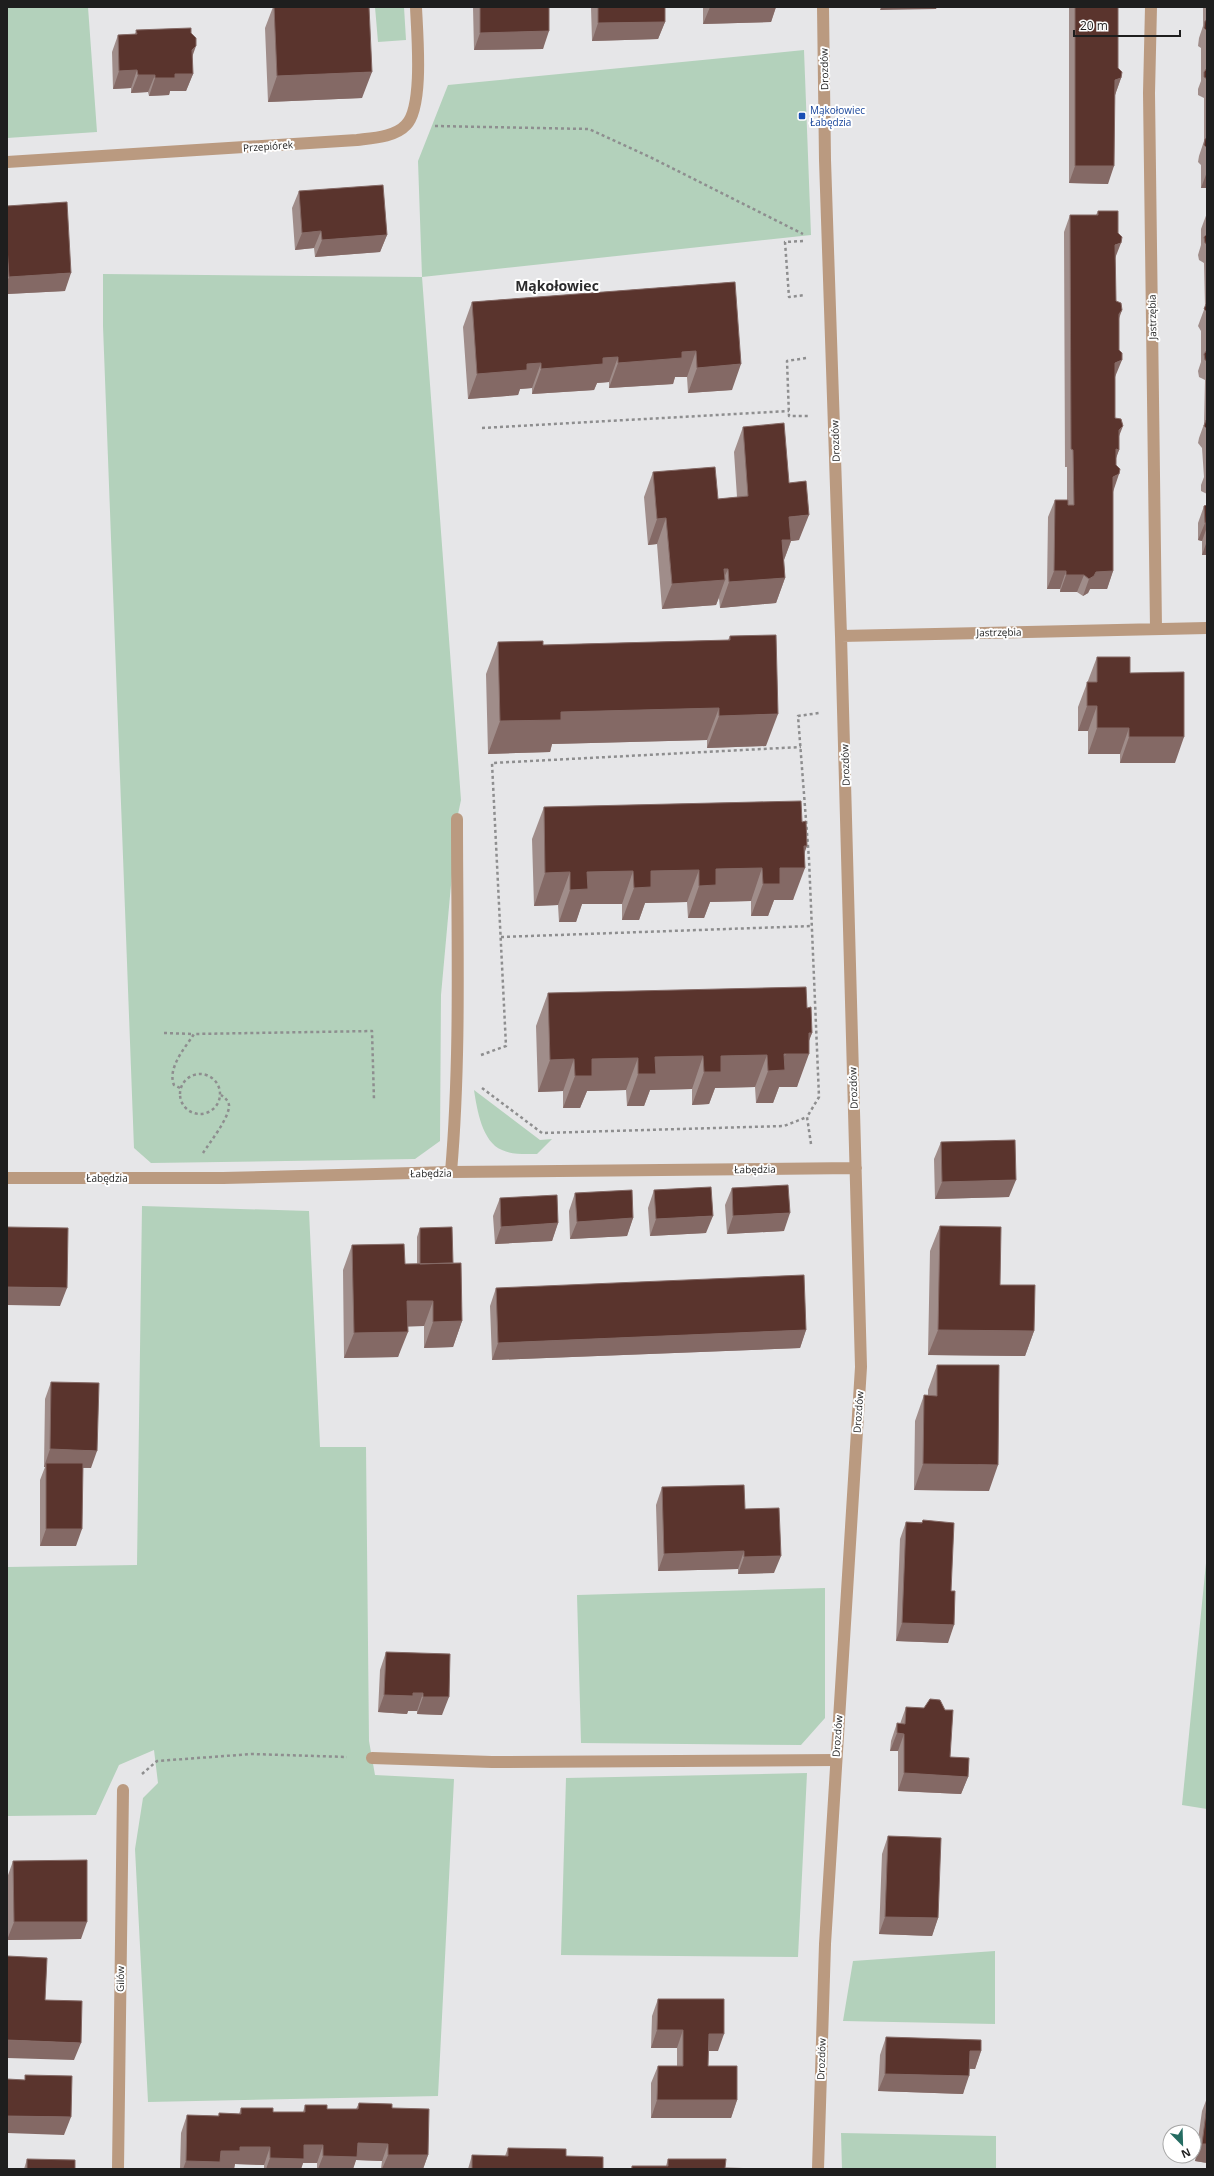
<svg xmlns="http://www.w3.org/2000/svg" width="1214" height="2176" font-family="'Open Sans',sans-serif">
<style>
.green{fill:#b3d1bb}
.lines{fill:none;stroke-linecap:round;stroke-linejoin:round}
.path{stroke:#8e8e8f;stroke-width:2.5;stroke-dasharray:3 3;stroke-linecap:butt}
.lane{stroke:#ba9a80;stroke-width:12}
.street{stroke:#ba9a80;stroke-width:12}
.wall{fill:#a08d8a}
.shaded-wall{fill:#846965}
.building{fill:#5a342d;stroke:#846965}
.transit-dot{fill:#1a4fb4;stroke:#fff;stroke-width:1.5}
.labels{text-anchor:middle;stroke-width:4;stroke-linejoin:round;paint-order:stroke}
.street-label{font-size:10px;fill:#1e1e1e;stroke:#fff}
.transit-label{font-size:10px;fill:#164399;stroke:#fff;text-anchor:start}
.district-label{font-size:14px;font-weight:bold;fill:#2b2b2c;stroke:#fff}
</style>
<rect width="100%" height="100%" fill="#e6e6e8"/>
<path class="green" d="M7 7H88L97 132 7 138Z
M375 7H404L406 40 378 42Z
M804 50 811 235 422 277 461 800 457 819 441 995 440 1141 415 1159 151 1163 134 1148 103 326V274L422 277 418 161 448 85Z
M474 1090 540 1140 552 1139 537 1154C525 1154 513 1155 502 1150 482 1142 477 1109 474 1090Z
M142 1206 309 1211 320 1447H366L369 1741 375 1775 454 1779 438 2096 148 2102 135 1849 143 1798 158 1783 154 1750 119 1765 96 1815 7 1816V1567L137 1565Z
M1207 1553V1809L1182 1805Z
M825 1588V1718L801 1745 581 1743 577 1595Z
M807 1773 798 1957 561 1955 566 1778Z
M995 1951V2024L843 2021 853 1961Z
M841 2133 996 2136V2169H842Z"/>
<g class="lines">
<path class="path" d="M435 126 589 129 654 159 803 234
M803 241 785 242 789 297 805 295
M806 358 787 361 789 416H809
M482 428 789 411
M501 937 812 926
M164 1033 194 1034
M481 1055 506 1046 492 763 801 747
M180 1094a20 20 0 1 1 40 0a20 20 0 1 1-40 0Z
M180 1088 174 1085C167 1068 185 1048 194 1034L372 1031 374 1100
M482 1088 542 1133 784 1126 807 1117
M811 1144 807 1117 819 1097 809 859 798 716 819 713
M203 1153C210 1142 230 1117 229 1105 228 1100 225 1098 221 1095
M142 1774 157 1761 252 1754 347 1757"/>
<path class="lane" d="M451 1172C461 1055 457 937 457 819
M372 1758 492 1762 836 1760"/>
<path class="street" d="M1151 7 1149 93 1156 628
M7 162 357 140C373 138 395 137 406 125 424 107 417 33 416 7
M841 636 1207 628
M7 1178H223L451 1172 856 1168
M118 2169 123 1790
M818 2169 825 1944 861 1367 841 636 825 160 823 7"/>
</g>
<path class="wall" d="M273 7H369L362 98 268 102 265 28Z
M473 7H549L543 49 474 50Z
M591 7H665V22L658 39 592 41Z
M703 7H776L771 22 703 24Z
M1069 7H1118V68L1121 78 1115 95 1108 184 1069 183Z
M1203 7H1207V188H1201V165L1198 162 1199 156 1204 141V98L1198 95V89L1201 81V48L1198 46 1199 38 1203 26Z
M136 30 192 56 193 74 186 91H170L169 95 149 96 148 92 131 93V88L113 89 112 52 118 35 135 34Z
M299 191 387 235 380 252 315 257 314 248 295 250 292 208Z
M7 206 65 291 7 294Z
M1098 211 1115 258 1116 301 1122 310 1119 319 1115 377V418L1119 437V450L1116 457 1113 490V571L1107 589H1090L1088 593 1083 596 1077 592H1060V589H1047L1048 517 1055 500H1067V467H1065L1064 232 1070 215H1096Z
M1207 213V494L1201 491V485L1204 477 1202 448 1198 443 1199 438 1204 424 1205 380 1199 377 1198 371 1201 362V331L1198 326 1205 307 1204 263 1199 260 1198 255 1201 245V229Z
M735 282 732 390 688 393 687 377H675L673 384 609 388V382L597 383 594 390 532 394V388L520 389 518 395 468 399 463 327 472 302Z
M743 427 789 483 799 540 791 541 784 560 785 578 776 603 720 608 719 598 716 605 662 609 657 544 648 545 644 497 653 472 718 499 737 497 734 452Z
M1207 505V555H1202V541L1198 540V523L1204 506Z
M730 636 766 746 707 748V740L552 744 550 752 488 754 486 674 498 642 543 645 728 640Z
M1097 657 1130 673 1175 763H1120V754H1088V731H1078V707Z
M544 807 804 854 793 900H774L768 916H751V901L710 902 704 918H688L687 902 645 903 639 920H622V904H582L576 922H559L558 905 534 906 532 839Z
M548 993 807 1008 812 1033 809 1040 797 1087H779L773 1103H756L755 1087 715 1088 709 1104 692 1105V1089L650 1090 644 1106H627L626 1090 587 1091 580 1108H563V1091L538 1092 536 1026Z
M941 1142 1009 1197 935 1199 934 1159Z
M732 1188 784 1231 727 1234 725 1205Z
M654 1190 706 1233 650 1236 648 1208Z
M575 1193 633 1218 627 1236 570 1239 569 1211Z
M500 1198 558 1223 552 1241 495 1244 493 1216Z
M940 1226 1000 1285 1034 1331 1025 1356 928 1355 930 1251Z
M420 1228 453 1263 462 1321 453 1347 424 1348V1326H407L398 1357 344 1358 343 1270 352 1245 405 1264H417V1237Z
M496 1288 806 1330 800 1348 492 1360 490 1306Z
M937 1365 989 1491 914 1490 915 1421 924 1395H928V1390Z
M51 1382 91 1468H83L76 1546H40V1480L45 1467H44L45 1399Z
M662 1487 745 1509 774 1573 738 1574V1569L658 1571 656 1505Z
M923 1520 951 1591 948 1643 896 1641 900 1539 906 1522H922Z
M386 1652 442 1715 417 1714V1711H408L407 1714 378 1712 380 1670Z
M906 1707 968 1777 961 1794 898 1791V1751H890L891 1741 897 1723 900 1724Z
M888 1836 938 1918 932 1936 879 1934 882 1854Z
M13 1861 81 1939 7 1940V1878Z
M658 1999 718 2051H708V2066L737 2100 731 2118H651V2083L658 2066H677V2048H651L652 2016Z
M886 2037 981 2051 975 2069H969L963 2094 878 2091 880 2055Z
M1207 2098V2163L1195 2161 1202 2111Z
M359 2103 392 2108 428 2155 423 2169H381L382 2161 356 2160 353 2169H317V2163H303L301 2169H264V2165L235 2164 234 2169H180L181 2133 187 2115 218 2116 219 2113 239 2114 241 2108 273 2112H303L305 2105 327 2109H356Z
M508 2148 566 2156 603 2169H468L472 2155 505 2156Z
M27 2159 75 2169H24Z
M668 2159 725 2168 761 2169H631L632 2166H666Z"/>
<path class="shaded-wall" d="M710 7H776L771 22 703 24Z
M881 7H937L936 9 880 10Z
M665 22 658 39 592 41 598 23Z
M549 31 543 49 474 50 480 33Z
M196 46 190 63 192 50Z
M137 70 131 88 113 89 119 71Z
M372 72 362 98 268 102 277 76Z
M175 74H193L186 91H170L169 95 149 96 155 78Z
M138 75H155L148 92 131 93Z
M1121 78 1115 95V80Z
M1075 166H1114L1108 184 1069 183Z
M1207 172V188H1201Z
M321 231 314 248 295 250 302 233Z
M387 235 380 252 315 257 322 240Z
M1121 243 1114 261 1115 245Z
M71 273 65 291 7 294V282L9 277Z
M1122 310 1115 327 1119 314Z
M696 351 687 377H675L673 384 609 388 618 363 682 352Z
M618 357 609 382 597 383 594 390 532 394 541 369 603 358Z
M1122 360 1115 377V363Z
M541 363 532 388 520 389 518 395 468 399 477 374 527 364Z
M741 364 732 390 688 393 697 368Z
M1123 426 1116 444 1119 430Z
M1116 449 1119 450 1113 467Z
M1119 474 1113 492V477Z
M809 515 799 540 791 541 782 565 773 566 789 517Z
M666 518 657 544 648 545 657 519Z
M1205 523H1207V527L1202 541 1198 540Z
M1207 541V555H1202Z
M724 569H728L723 580H725L716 605 662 609 672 584Z
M1054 571H1066L1060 589H1047Z
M1113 571 1107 589H1090L1088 593 1083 596 1089 579 1096 572Z
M1066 575H1084L1077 592H1060Z
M785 578 776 603 720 608 729 582Z
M1087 706H1097L1088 731H1078Z
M719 708 707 740 552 744 550 752 488 754 500 721 561 712Z
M778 714 766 746 707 748 719 716Z
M1097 728H1129L1120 754H1088Z
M1129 737H1184L1175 763H1120Z
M804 846H807L799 868H805L793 900H774L768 916H751L763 884Z
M762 868 751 901 710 902 704 918H688L699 886 716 869Z
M699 870 687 902 645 903 639 920H622L634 888 651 871Z
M633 871 622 904H582L576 922H559L570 890 587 872Z
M570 872 558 905 534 906 545 873Z
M809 1033H812L804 1054H809L797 1087H779L773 1103H756L768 1071Z
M767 1055 755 1087 715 1088 709 1104 692 1105 704 1072 721 1056Z
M703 1056 692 1089 650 1090 644 1106H627L638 1074 655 1057Z
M638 1058 626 1090 587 1091 580 1108H563L575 1076 592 1059Z
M574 1059 563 1091 538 1092 550 1060Z
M1016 1180 1009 1197 935 1199 942 1182Z
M790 1213 784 1231 727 1234 733 1216Z
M713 1216 706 1233 650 1236 656 1219Z
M633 1218 627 1236 570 1239 577 1222Z
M558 1223 552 1241 495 1244 501 1227Z
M7 1287 67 1288 60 1306 7 1305Z
M407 1301H433L424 1326 398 1327Z
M462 1321 453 1347 424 1348 433 1322Z
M806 1330 800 1348 492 1360 498 1343Z
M938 1330 1034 1331 1025 1356 928 1355Z
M408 1332 398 1357 344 1358 354 1333Z
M50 1449 97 1451 91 1468 46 1467V1463L45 1467H44Z
M923 1464 998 1465 989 1491 914 1490Z
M46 1529H82L76 1546H40Z
M744 1551 738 1569 658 1571 664 1554Z
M781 1556 774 1573 738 1574 744 1557Z
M902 1623 954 1625 948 1643 896 1641Z
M413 1693H423L417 1711H408L407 1714 378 1712 384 1695Z
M423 1697H449L442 1715 417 1714Z
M897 1733 904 1734 898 1751H890Z
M904 1773 968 1777 961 1794 898 1791Z
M885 1917 938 1918 932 1936 879 1934Z
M14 1922H87L81 1939 7 1940Z
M657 2030H683L677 2048H651Z
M709 2034H724L718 2051H702Z
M7 2040 81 2043 74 2060 7 2058Z
M970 2051H981L975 2069 963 2068Z
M885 2074 969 2076 963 2094 878 2091Z
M657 2100H737L731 2118H651Z
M7 2116 71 2117 64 2135 7 2133Z
M358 2143 388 2144 382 2161 356 2160 353 2169H318L323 2156Z
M1202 2144H1207V2163L1195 2161Z
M304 2145H323L317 2163H303L301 2169H266L270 2158Z
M240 2147H270L264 2165 235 2164 234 2169H183L186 2161 221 2151Z
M388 2155H428L423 2169H382Z"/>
<path class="building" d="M274 7H369L372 72 277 76Z
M480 7H549V31L480 33Z
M598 7H665V22L598 23Z
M1075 7H1118V68L1122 72 1121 78 1115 80 1114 166H1075Z
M1207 20V31L1204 28 1205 21Z
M191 28V33L196 38V46L192 50 193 74H175V78H155V75H138L137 70 119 71 118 35 137 34 136 30Z
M1207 66V79L1204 77V72L1207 68Z
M1207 138V148L1204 145 1205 139Z
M383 185 387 235 322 240 321 231 302 233 299 191Z
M67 202 71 273 9 277 7 247V206Z
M1098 211H1118V233L1122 237 1121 243 1115 245 1116 301 1121 303 1122 310 1119 314V350L1122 353V360L1115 363V418L1121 419 1123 426 1119 430V450L1116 449V465L1120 469 1119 474 1113 477V571L1096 572 1094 576 1089 579 1084 575H1066V571H1054L1055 500H1068V505H1074L1073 450 1071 449 1070 215H1098Z
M1207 234V244L1205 243 1204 237Z
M735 282 741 364 697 368 696 351 682 352V358L618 363V357L603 358V364L541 369V363L527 364V370L477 374 472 302Z
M1207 303V312L1204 309 1206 304Z
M1207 350V361L1205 360 1204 354Z
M1206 420H1207V429L1204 426Z
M784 423 789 483 806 481 809 515 789 517 791 540H782L785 578 729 582 728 569H724L725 580 672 584 666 518 657 519 653 472 715 467 718 499 748 496 743 427Z
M1207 505V523H1205L1204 506Z
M776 635 778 714 719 716V708L561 712V720L500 721 498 642 543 641V645L730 640V636Z
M1097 657H1130V673L1184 672V737H1129V728H1097V706H1087V682H1097Z
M801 801 802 822 806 821 807 846H804L805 868H780V884H763L762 868 716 869V885L699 886V870L651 871V887L634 888 633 871 587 872 588 889 570 890V872L545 873 544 807Z
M806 987 807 1008 811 1007 812 1033H809V1054H784L785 1070 768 1071 767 1055 721 1056V1072H704L703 1056 655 1057 656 1074H638V1058L592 1059V1076H575L574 1059 550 1060 548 993Z
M1015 1140 1016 1180 942 1182 941 1142Z
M788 1185 790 1213 733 1216 732 1188Z
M711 1187 713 1216 656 1219 654 1190Z
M632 1190 633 1218 577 1222 575 1193Z
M557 1195 558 1223 501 1227 500 1198Z
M940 1226 1001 1227 1000 1285H1035L1034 1331 938 1330Z
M7 1227 68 1228 67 1288 7 1287Z
M452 1227 453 1263 420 1264V1228Z
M404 1244 405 1264 461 1263 462 1321 433 1322V1301H407L408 1332 354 1333 352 1245Z
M804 1275 806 1330 498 1343 496 1288Z
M937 1365H999L998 1465 923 1464 924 1395 937 1396Z
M51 1382 99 1383 97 1451 50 1449Z
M46 1463H83L82 1529H46Z
M744 1485 745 1509 779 1508 781 1556 744 1557V1551L664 1554 662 1487Z
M923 1520 954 1523 951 1591H955L954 1625 902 1623 906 1522 922 1523Z
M386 1652 450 1654 449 1697H423V1693H413V1696L384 1695Z
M930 1699 940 1700 945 1710H953L950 1757 969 1758 968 1777 904 1773V1734L897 1733V1723L905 1724 906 1707 924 1708Z
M888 1836 941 1838 938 1918 885 1917Z
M87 1860V1922H14L13 1861Z
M7 1956 47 1958 45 2000 82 2001 81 2043 7 2040Z
M658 1999H724V2034H709L708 2066H737V2100H657L658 2066H683V2030H657Z
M886 2037 981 2040V2051H970L969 2076 885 2074Z
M25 2075 72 2076 71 2117 7 2116V2079L25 2080Z
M359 2103 392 2104V2108L429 2109 428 2155H388V2144L358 2143 357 2157 323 2156V2145H304V2159L270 2158V2147H240V2151H221L220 2162 186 2161 187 2115 219 2116V2113L241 2114V2108H273V2112H305V2105H327V2109H358Z
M1207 2105V2144H1202Z
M508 2148 566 2149V2156L603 2157V2169H472V2155L508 2156Z
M27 2159 75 2160V2169H27Z
M668 2159H726L725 2168 761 2169H632V2166H668Z"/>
<rect class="transit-dot" x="798" y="112" width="8" height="8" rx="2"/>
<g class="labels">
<g class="street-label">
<text transform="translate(824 69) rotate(-91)" y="4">Drozdów</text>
<text transform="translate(268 146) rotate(-4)" y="4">Przepiórek</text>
<text transform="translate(1152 317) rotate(-91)" y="4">Jastrzębia</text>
<text transform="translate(835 441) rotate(-92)" y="4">Drozdów</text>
<text transform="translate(999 632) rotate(-1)" y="4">Jastrzębia</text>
<text transform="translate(845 765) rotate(-92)" y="4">Drozdów</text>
<text transform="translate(853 1088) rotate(-92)" y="4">Drozdów</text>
<text transform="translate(755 1169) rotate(-1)" y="4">Łabędzia</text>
<text transform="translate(431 1173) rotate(-1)" y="4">Łabędzia</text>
<text x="107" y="1182">Łabędzia</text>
<text transform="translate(858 1412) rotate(-86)" y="4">Drozdów</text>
<text transform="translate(837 1736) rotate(-86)" y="4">Drozdów</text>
<text transform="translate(120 1979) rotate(-89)" y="4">Gilów</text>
<text transform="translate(821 2059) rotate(-88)" y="4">Drozdów</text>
</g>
<g class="transit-label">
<text x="810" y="114">Mąkołowiec<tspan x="810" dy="12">Łabędzia</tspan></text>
</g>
<g class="district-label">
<text x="557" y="291">Mąkołowiec</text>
</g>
</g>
<rect width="1214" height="2176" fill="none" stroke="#1e1e1e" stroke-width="16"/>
<g transform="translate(1182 2144) rotate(157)"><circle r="19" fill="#ffffff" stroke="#a5a5a5"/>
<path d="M0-3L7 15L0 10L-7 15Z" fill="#256c62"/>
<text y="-6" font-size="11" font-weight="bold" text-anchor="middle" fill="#1e1e1e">N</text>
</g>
<path d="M1074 30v6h106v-6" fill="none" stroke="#1e1e1e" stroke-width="2"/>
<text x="1080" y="30" font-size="12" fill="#1e1e1e" stroke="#ffffff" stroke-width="3" paint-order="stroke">20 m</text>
</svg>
